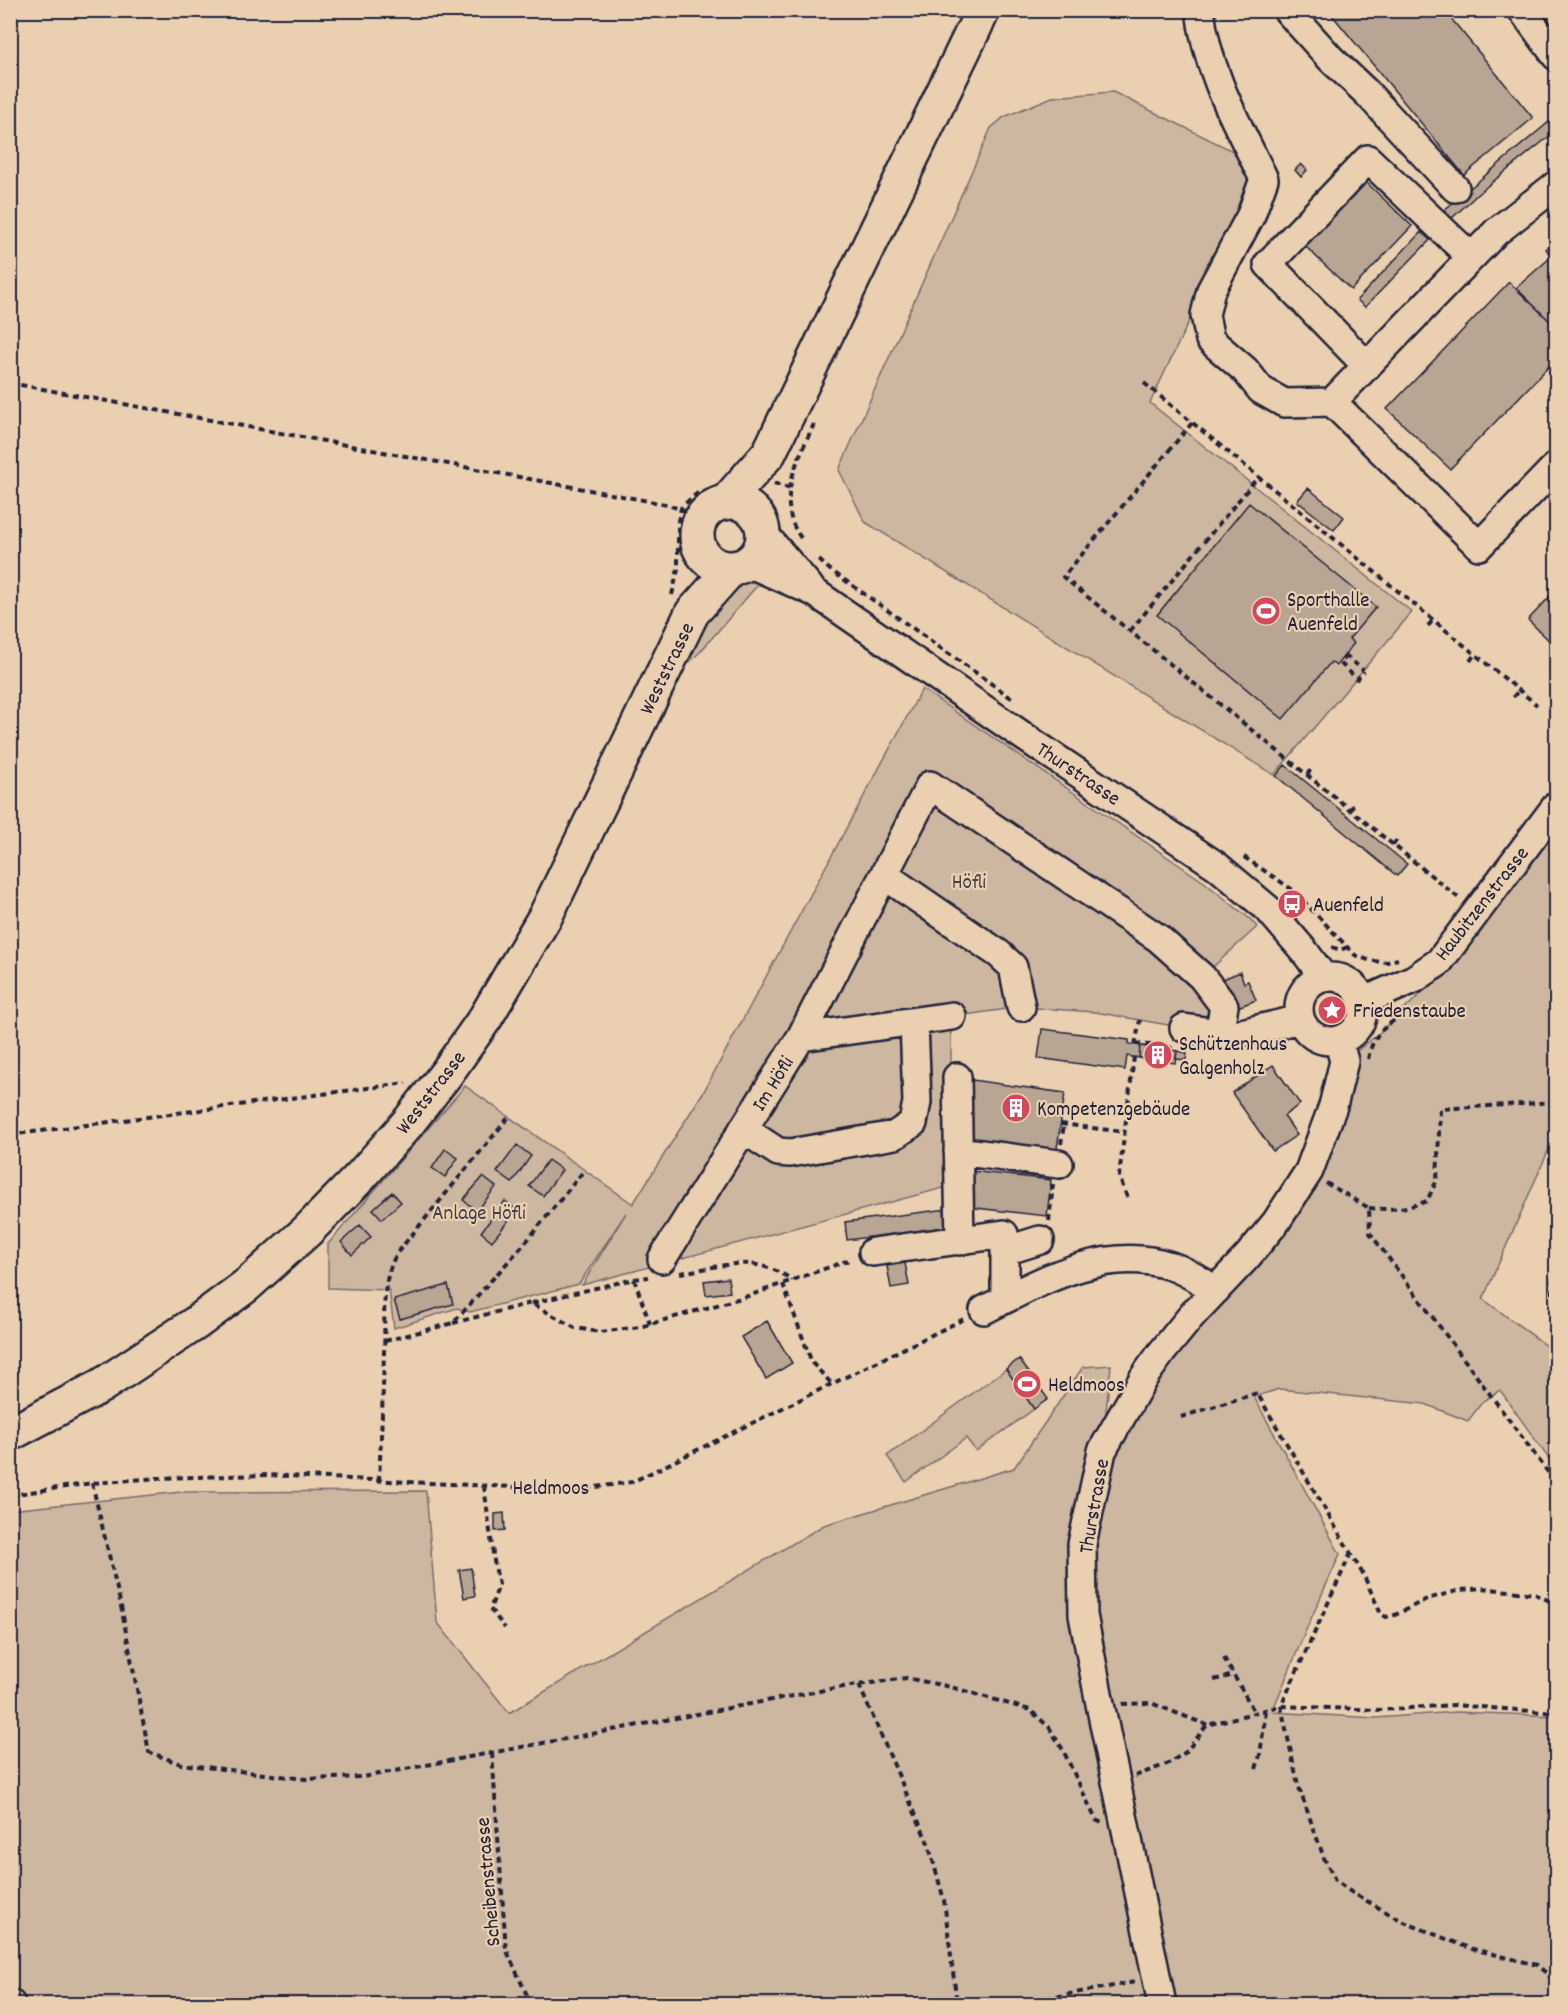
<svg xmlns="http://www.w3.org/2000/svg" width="1567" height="2015" font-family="Dekko,sans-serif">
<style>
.green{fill:#cdb7a0;stroke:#786c6e;stroke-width:1.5}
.building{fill:#b8a593;stroke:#22223b;stroke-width:1.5}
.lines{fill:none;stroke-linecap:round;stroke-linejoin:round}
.minor-casing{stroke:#22223b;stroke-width:32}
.major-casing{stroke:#22223b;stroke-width:38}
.path{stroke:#22223b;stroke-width:4;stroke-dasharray:6 4.5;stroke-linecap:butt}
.minor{stroke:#ead0b1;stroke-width:27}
.major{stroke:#ead0b1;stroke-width:33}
.labels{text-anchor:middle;stroke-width:4.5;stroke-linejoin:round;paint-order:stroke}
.poi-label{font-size:21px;fill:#22223b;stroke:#ead0b1;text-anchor:start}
.street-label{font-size:21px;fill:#22223b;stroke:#ead0b1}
.park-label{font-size:21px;fill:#44404f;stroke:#ead0b1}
</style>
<rect width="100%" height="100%" fill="#ead0b1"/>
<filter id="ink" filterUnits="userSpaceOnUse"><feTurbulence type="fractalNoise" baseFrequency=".0167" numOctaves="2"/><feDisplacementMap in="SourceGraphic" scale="12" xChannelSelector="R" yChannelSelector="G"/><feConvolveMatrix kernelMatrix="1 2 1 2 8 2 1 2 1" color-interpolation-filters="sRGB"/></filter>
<g filter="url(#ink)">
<path class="green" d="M1113 92 1233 151 1252 189 1150 403 1412 612 1274 775 865 522 839 470 991 128 1004 117 1052 97Z
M752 579 761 581 700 652 678 673 719 599 735 582Z
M922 689 1204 882 1250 919 1257 927 1203 976 1219 1034 1095 1012 1021 1007 951 1017V1186L582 1285 626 1213 579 1284 470 1312 457 1308 394 1328 389 1290 328 1288V1244L465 1086 633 1204 704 1091Z
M1556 831V1133L1483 1299 1555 1352 1556 1356V1469L1500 1390 1483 1401 1468 1421 1425 1404 1279 1389 1254 1397 1340 1554 1306 1630 1272 1712 1376 1718 1456 1712 1556 1716V2004H11L10 1510 181 1492 426 1491 437 1622 509 1713 824 1525 1014 1468 1083 1367 1111 1365 1102 1449 1276 1222 1344 1061 1376 1036 1445 971 1478 925Z
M1006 1369 1034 1409 976 1451 966 1438 906 1482 887 1456Z"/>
<path class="building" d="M1328 10H1444L1533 118 1464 175Z
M1556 116V131L1480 192 1451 219 1443 211Z
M1301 164 1307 170 1301 177 1295 170Z
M1366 182 1412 226 1351 290 1305 246Z
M1421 232 1430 240 1365 307 1357 300Z
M1556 241V263L1546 249Z
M1551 257 1556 263V327L1516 288Z
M1509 282 1556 327V359L1450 469 1387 409Z
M1308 488 1344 517 1334 530 1297 501Z
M1249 503 1376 607 1349 639 1354 643 1336 666 1331 662 1283 719 1157 615Z
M1556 590V647L1528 620Z
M1285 765 1407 864 1397 876 1276 776Z
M1240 972 1244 983 1248 981 1256 1000 1230 1010 1228 990 1223 979Z
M1042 1029 1129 1040V1044L1177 1051 1175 1063 1127 1056 1125 1070 1038 1058Z
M1140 1046 1177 1051 1175 1063 1139 1058Z
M1177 1051 1187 1053 1186 1060 1176 1059Z
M1273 1065 1300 1104 1284 1116 1297 1135 1273 1151 1232 1093Z
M972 1080 1065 1093 1056 1155 964 1143Z
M517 1145 531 1156 512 1183 497 1172Z
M445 1149 458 1158 445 1177 432 1168Z
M548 1160 562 1170 543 1196 529 1186Z
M1009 1167 1050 1172 1049 1178 1008 1173Z
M970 1171 1051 1180 1047 1216 967 1207Z
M483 1177 496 1187 477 1211 463 1200Z
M392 1192 401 1202 382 1219 373 1209Z
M505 1201 517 1210 492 1241 481 1232Z
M947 1209 949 1227 847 1240 845 1222Z
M360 1225 371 1237 352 1255 341 1242Z
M905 1263 909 1285 891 1288 887 1266Z
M728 1278 730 1292 706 1295 704 1281Z
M448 1285 453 1304 400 1319 394 1300Z
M767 1321 792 1363 766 1379 741 1337Z
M1019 1359 1048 1399 1034 1409 1006 1369Z
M504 1513 505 1530 495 1531V1514Z
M471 1568 475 1596 464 1598 459 1570Z"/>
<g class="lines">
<g class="minor-casing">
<path id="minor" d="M1200 10C1207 72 1237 123 1264 179L1251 215 1211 290 1205 315 1210 340 1245 370 1261 390 1284 403 1332 402
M1287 10 1331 59 1367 93 1455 188
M1522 10 1556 56
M1556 185 1496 232 1332 402 1479 546 1556 466
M1367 366 1268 264 1368 159 1471 257
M764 534 809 586
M748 563 814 592 1026 738 1217 866 1268 909 1305 952 1324 978
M884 875 999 954 1013 967 1021 1007
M1299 1009a32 32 0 1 1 64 0a32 32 0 1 1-64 0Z
M1362 1002 1414 979 1439 962 1556 806
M1184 1028 1233 1035 1300 1019
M801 1037 930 785 1158 938 1202 977 1224 1006 1219 1034
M957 1077 960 1241
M743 1129 778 1152 790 1153 895 1135 913 1123 917 1102 914 1022
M958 1151 1059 1164
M873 1252 1004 1234 1005 1251
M662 1259 801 1037 952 1016
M1008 1298 1005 1293V1251L1040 1240
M984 1310C1041 1281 1106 1244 1171 1266 1187 1271 1202 1282 1216 1290
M10 2004H11
M1162 2004 1101 1709 1083 1615 1082 1544 1102 1451 1144 1377 1162 1352 1193 1314 1247 1257 1276 1222 1309 1171 1333 1106 1344 1061 1338 1040"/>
</g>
<g class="major-casing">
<path id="major" d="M697 535a33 33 0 1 1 66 0a33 33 0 1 1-66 0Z
M725 503 769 453 983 10
M10 1434 101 1386 196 1323 247 1285 307 1231 360 1177 407 1124 446 1074 486 1017 546 915 692 613 732 568"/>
</g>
<path class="path" d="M10 383 665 504 702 517
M1144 383 1537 705
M1192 423 1063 577 1460 899
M774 483 789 488
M801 538C774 502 798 459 814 424
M819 560 829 569 1013 699
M672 595 678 569V521L681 508 691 498 702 490
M1428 626 1433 620
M1130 631 1258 477
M1345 655 1363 670
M1347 656 1340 663 1357 679 1364 671
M1470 661 1475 654
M1513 697 1519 690
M1307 775 1312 768
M1551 785 1556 778
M1350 810 1355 803
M1393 845 1398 838
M1244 857 1293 890 1355 955 1371 961 1387 962 1398 959
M1332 947 1340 950 1348 947
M1135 1043 1173 1048
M1135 1045 1140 1020
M1368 1059C1370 1051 1372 1042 1377 1036 1384 1025 1400 1020 1403 1008
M1061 1124 1124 1132
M10 1135 406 1083
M1061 1144 1064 1124
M1326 1183 1369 1208 1370 1233 1556 1483
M1127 1197 1119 1176 1134 1057
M1369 1208C1389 1210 1407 1209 1427 1201L1437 1180 1440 1109 1556 1102
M1049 1221 1053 1184
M1556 1257C1551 1278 1552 1301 1556 1323
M680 1273C726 1266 750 1253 793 1280
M634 1279 648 1277
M783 1284 812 1363 832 1384
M532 1303 634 1279 650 1324
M453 1323 531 1303 575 1328 600 1332 640 1327 748 1296 852 1259
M385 1341 453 1323 525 1243 582 1173
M1181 1417 1257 1393 1364 1576 1381 1614 1386 1617 1395 1615 1427 1599 1461 1590 1482 1588 1535 1594 1556 1604
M379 1481C381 1438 383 1395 384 1352 386 1317 379 1285 397 1253L508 1118
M92 1483 121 1606 149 1752 181 1764 306 1779 363 1777 830 1689 906 1678 951 1687 1030 1710 1049 1727 1063 1750 1096 1820 1102 1823
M484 1486 494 1561 499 1585 490 1609 505 1628
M10 1495 92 1483 158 1478 267 1475 574 1490 632 1482 966 1318
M1351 1553 1281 1706 1298 1785 1324 1858 1335 1880 1351 1892 1404 1922 1469 1948 1537 1965 1556 1982
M1224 1658 1255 1713
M1214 1680 1234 1675
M859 1685 928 1843 944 1900 957 2004
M1122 1704 1151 1703 1207 1725
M492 1753 506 1949 531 2004
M1256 1769 1260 1755 1266 1710
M1135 1776 1167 1764 1186 1752 1207 1725 1281 1706 1380 1710 1454 1705 1556 1713
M1015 2004 1135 1982"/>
<use href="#minor" class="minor"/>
<use href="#major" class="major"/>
</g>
</g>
<defs>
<g id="stadium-disc" transform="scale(1.5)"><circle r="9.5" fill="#d1495b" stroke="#ead0b1"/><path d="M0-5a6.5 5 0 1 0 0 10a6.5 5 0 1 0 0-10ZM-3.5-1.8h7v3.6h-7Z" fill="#fff"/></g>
<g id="bus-disc" transform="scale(1.5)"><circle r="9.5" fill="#d1495b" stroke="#ead0b1"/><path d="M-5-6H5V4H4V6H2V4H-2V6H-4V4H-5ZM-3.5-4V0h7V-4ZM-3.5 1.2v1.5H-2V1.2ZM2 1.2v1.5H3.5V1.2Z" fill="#fff"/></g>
<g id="sight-disc" transform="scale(1.5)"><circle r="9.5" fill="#d1495b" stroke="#ead0b1"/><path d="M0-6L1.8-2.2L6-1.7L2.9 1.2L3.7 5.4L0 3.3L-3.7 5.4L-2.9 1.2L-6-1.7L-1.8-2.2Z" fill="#fff"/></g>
<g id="building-disc" transform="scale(1.5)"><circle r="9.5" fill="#d1495b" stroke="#ead0b1"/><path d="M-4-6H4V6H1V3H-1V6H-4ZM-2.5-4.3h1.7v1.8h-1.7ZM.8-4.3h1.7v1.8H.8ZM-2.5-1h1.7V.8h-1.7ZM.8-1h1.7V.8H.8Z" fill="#fff"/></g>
</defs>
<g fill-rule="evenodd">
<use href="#stadium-disc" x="1266" y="611"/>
<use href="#bus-disc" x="1292" y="904"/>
<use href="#sight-disc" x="1332" y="1010"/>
<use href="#building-disc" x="1158" y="1055"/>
<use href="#building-disc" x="1016" y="1108"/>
<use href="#stadium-disc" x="1027" y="1384"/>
</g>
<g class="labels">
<g class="poi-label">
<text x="1287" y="606">Sporthalle<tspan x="1287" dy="24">Auenfeld</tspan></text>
<text x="1313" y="911">Auenfeld</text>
<text x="1353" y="1017">Friedenstaube</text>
<text x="1179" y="1050">Schützenhaus<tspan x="1179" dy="24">Galgenholz</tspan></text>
<text x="1037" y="1115">Kompetenzgebäude</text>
<text x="1048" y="1391">Heldmoos</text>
</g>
<g class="street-label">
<text transform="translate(666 668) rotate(-64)" y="7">Weststrasse</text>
<text transform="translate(1079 773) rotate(34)" y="7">Thurstrasse</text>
<text transform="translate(1481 903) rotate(-52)" y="7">Haubitzenstrasse</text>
<text transform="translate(772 1083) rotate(-58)" y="7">Im Höfli</text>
<text transform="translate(430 1092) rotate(-52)" y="7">Weststrasse</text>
<text x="551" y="1494">Heldmoos</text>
<text transform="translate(1093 1506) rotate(-80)" y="7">Thurstrasse</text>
<text transform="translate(487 1882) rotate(-95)" y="7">Scheibenstrasse</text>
</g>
<g class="park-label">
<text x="969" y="888">Höfli</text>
<text x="479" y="1219">Anlage Höfli</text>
</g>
</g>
<rect width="1567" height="2015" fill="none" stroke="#ead0b1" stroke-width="36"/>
<rect x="18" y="18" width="1531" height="1979" fill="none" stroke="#22223b" stroke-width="2" filter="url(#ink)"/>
</svg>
